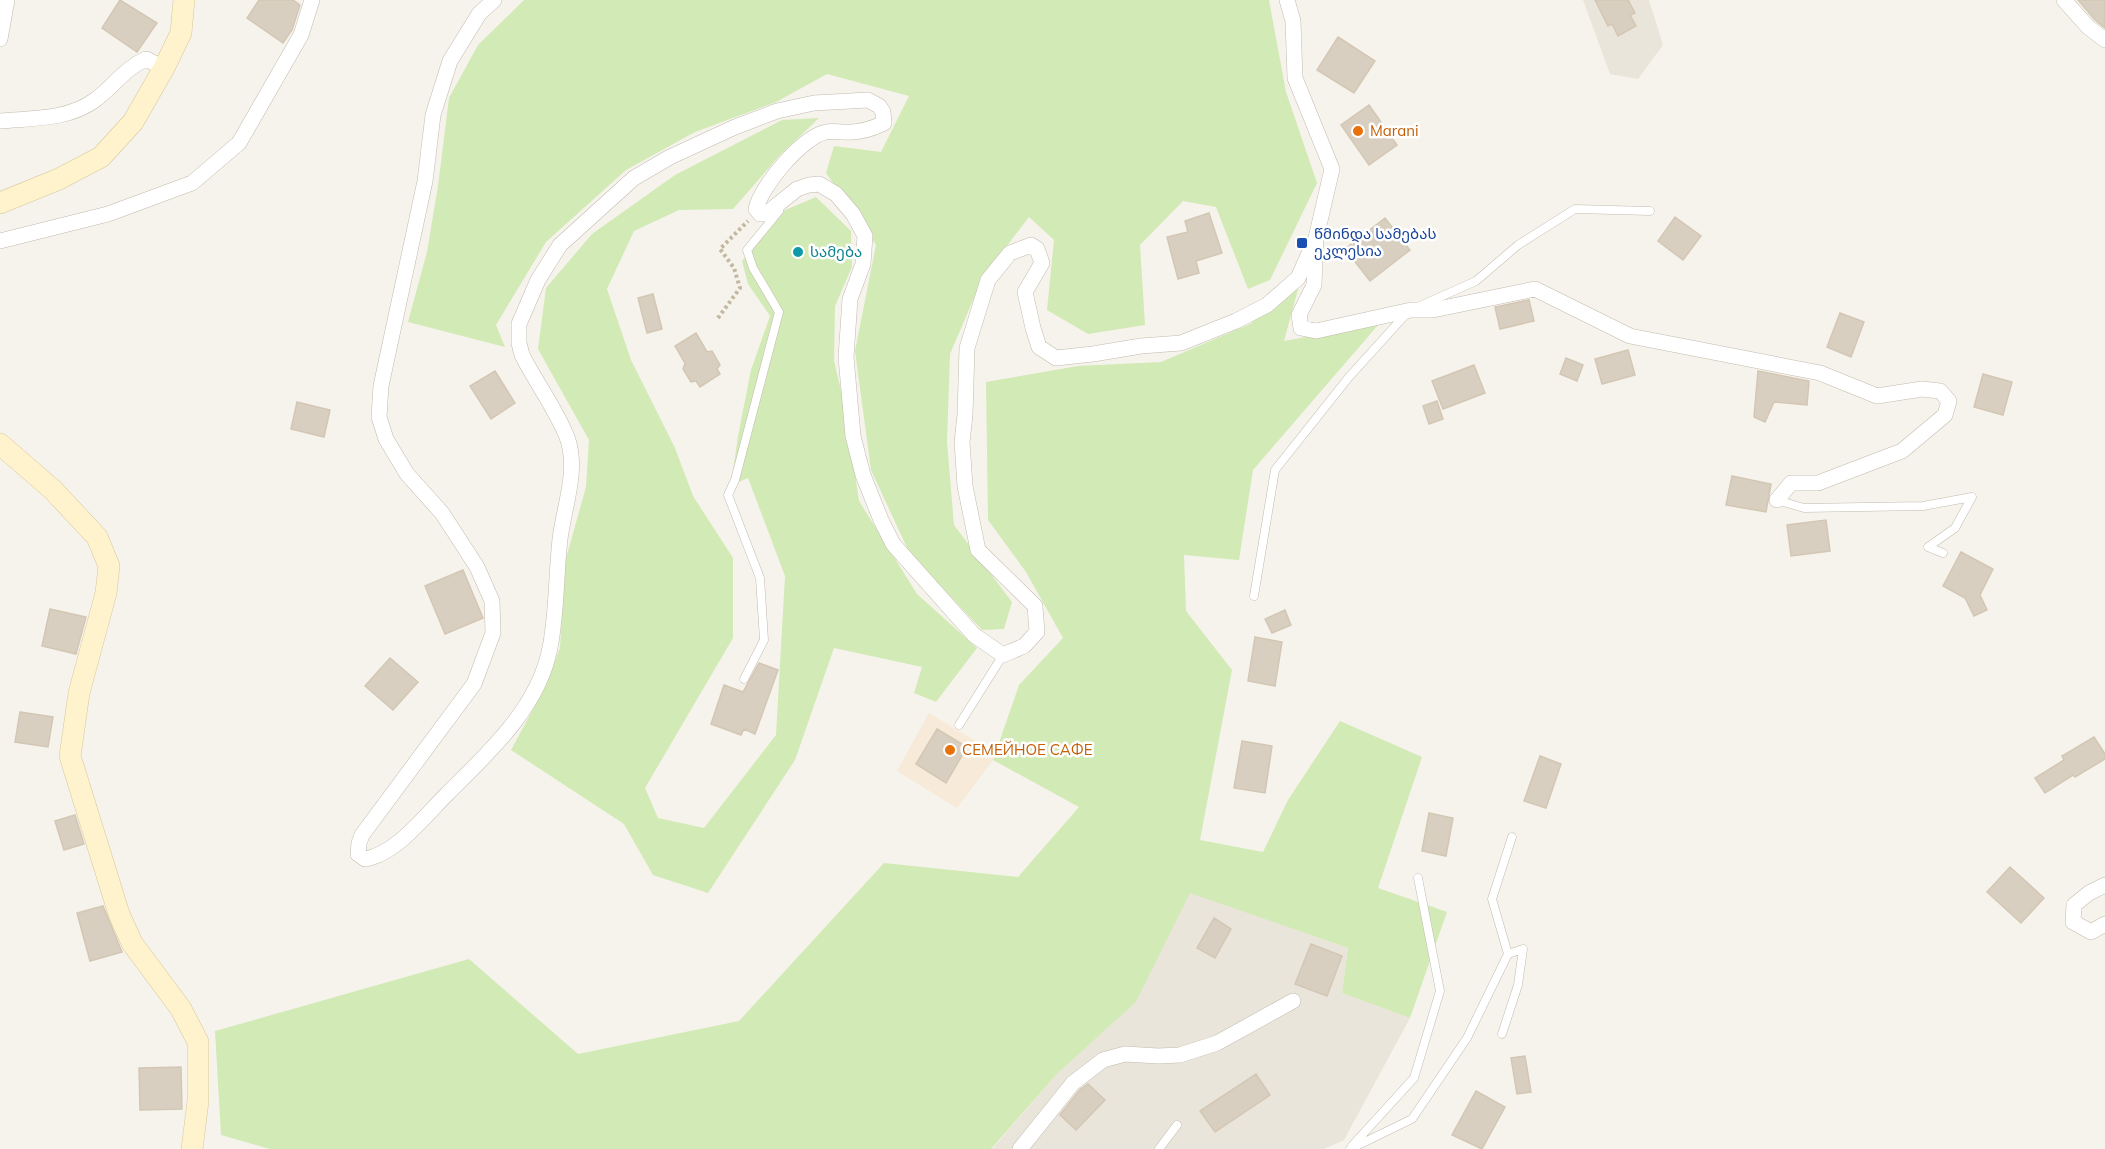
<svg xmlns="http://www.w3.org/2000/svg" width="2105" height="1149" font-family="Mulish,'Noto Sans Georgian',sans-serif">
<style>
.residential{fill:#eae5da}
.commercial{fill:#f7ead8}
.green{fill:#d2eab5}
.building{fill:#d8cfc1;stroke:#d3c7b4;stroke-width:1.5}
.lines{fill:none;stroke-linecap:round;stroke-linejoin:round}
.lane-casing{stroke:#c2bbae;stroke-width:9}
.street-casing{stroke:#c2bbae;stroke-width:16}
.secondary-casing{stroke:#d6c79b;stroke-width:22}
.path{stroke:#c4b79f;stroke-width:4;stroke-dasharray:3 3;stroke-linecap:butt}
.lane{stroke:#fff;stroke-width:8}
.street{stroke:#fff;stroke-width:15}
.secondary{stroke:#fff3cd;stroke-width:21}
.food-dot{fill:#e8710a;stroke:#fff;stroke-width:2}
.transit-dot{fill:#1a4fb4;stroke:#fff;stroke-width:2}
.culture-dot{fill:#0f9aa8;stroke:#fff;stroke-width:2}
.labels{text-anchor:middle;stroke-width:5;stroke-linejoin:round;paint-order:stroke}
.food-label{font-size:15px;fill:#c56008;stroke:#fff;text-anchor:start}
.transit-label{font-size:15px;fill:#164399;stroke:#fff;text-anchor:start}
.culture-label{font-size:15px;fill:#0d838f;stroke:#fff;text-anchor:start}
</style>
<rect width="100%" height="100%" fill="#f6f3ec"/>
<path class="residential" d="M1583 0H1649L1663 45 1638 79 1610 74Z
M1190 892 1348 948 1342 993 1410 1018 1344 1140 1324 1149H992L1057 1074 1136 1002Z"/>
<path class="commercial" d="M929 713 995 753 993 760 957 808 897 771Z"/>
<path class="green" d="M524 0H1269L1286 92 1317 183 1270 280 1248 289 1216 207 1183 201 1140 245 1145 325 1088 334 1047 310 1054 240 1029 217 983 277 950 354 947 442 954 525 1012 602 1004 629 982 630 909 552 871 470 855 351 876 245 826 173 834 146 881 152 909 96 827 74 776 102 695 132 626 170 546 242 496 325 505 347 408 322 427 252 438 186 449 98 478 45Z
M819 118 780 155 733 209 679 210 634 231 607 289 631 360 675 448 693 496 733 558V638L645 788 658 818 704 828 776 735 785 576 748 478 731 485 738 436 751 370 770 316 748 284 742 261 783 211 816 197 851 231 852 267 835 306 834 361 845 407 859 501 917 594 977 648 936 702 914 693 922 667 834 648 795 760 708 893 653 875 624 824 511 750 544 689 560 648 565 562 586 487 589 440 538 349 546 288 592 234 675 175 782 120Z
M1300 282 1284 341 1379 324 1253 470 1239 560 1184 555 1186 611 1232 670 1200 840 1263 852 1288 800 1340 721 1422 757 1378 888 1447 912 1410 1018 1342 993 1348 948 1190 893 1136 1002 1057 1074 991 1149H270L221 1135 215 1031 469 959 578 1054 739 1021 884 863 1018 877 1079 807 993 760 1019 685 1063 638 1026 572 988 520 986 382 1078 366 1161 362 1250 324Z"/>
<path class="building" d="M120 0 157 23 137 52 102 28Z
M259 0H293L300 5 292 30 283 43 247 18Z
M1595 0H1628L1635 13 1630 15 1636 26 1618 36 1612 24 1608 26Z
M2078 0H2105V28L2095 20Z
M1338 37 1375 61 1354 93 1317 70Z
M1369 105 1397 145 1369 165 1341 125Z
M1209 213 1222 253 1196 261 1199 273 1178 279 1167 237 1188 232 1185 221Z
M1675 217 1701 236 1683 260 1658 241Z
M1385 218 1410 250 1370 281 1345 249Z
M653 294 662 329 647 333 638 298Z
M1529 300 1534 321 1500 329 1495 307Z
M1840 313 1864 322 1851 357 1827 347Z
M696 333 707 352 712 351 720 365 717 369 720 374 700 387 696 381 691 382 683 369 685 363 675 346Z
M1628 350 1635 375 1602 384 1595 359Z
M1566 358 1583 365 1577 381 1560 374Z
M1474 365 1485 393 1443 409 1432 381Z
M495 371 515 403 491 419 470 386Z
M1758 371 1809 381 1807 405 1774 402 1765 422 1754 417Z
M1983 374 2012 382 2003 415 1974 407Z
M1437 401 1443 419 1429 424 1423 406Z
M297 402 330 410 324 437 291 429Z
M1732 476 1771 484 1766 512 1726 505Z
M1826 520 1830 551 1791 556 1787 525Z
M1961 552 1993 569 1980 595 1987 610 1974 616 1965 598 1943 586Z
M463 570 483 618 445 634 425 586Z
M50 609 86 617 76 654 42 646Z
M1285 610 1291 625 1272 633 1265 619Z
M1255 637 1282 642 1275 686 1248 681Z
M390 658 418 682 393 710 365 686Z
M759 663 778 670 755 734 744 729 741 735 711 724 724 685 743 692Z
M20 712 53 717 48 747 15 742Z
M937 729 967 747 946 783 916 764Z
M2094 737 2105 754V759L2075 777 2073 775 2045 793 2035 778 2064 760 2062 756Z
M1242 741 1272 746 1265 793 1234 788Z
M1540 756 1561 764 1546 808 1524 801Z
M1429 813 1453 818 1446 856 1422 851Z
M75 815 84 844 64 850 55 821Z
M2010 867 2044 898 2021 923 1987 892Z
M103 906 122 952 90 961 77 913Z
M1214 918 1231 929 1215 958 1197 948Z
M1311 944 1342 956 1327 996 1295 984Z
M1525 1056 1531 1092 1517 1094 1511 1058Z
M181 1067 182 1109 140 1110 139 1068Z
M1256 1074 1270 1095 1215 1132 1200 1111Z
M1088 1084 1105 1100 1076 1130 1060 1115 1080 1090Z
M1476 1091 1505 1107 1482 1149 1452 1135Z"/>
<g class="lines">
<g class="lane-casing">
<path id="lane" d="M1420 306 1476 281 1518 245 1575 209 1650 211
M1777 500 1804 508 1923 506 1972 497 1955 528 1928 547 1943 553
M1254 596 1275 470 1349 377 1407 313
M744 679 764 640 760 578 728 495 735 480 779 312 753 268 747 250 779 211
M959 725 1003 655
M1502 1034 1518 985 1523 949 1508 954
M1352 1146 1414 1078 1440 991 1418 878
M1159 1149 1177 1125
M1350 1149 1412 1119 1467 1038 1508 954 1492 899 1512 837"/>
</g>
<g class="street-casing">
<path id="street" d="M494 0 479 14 450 61 433 115 425 181 381 386 379 417 386 439 407 474 442 513 477 567 492 601 493 633 474 684 362 835 359 843 358 854 365 859C396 854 425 816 446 795 488 753 538 709 550 648 557 612 556 575 560 539 564 507 578 472 568 440 559 414 535 381 522 355L519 343V324L538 280 560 245 634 178 670 157 735 127 777 111 814 103 868 100 879 106 883 112 884 123C872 129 859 133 844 132 839 132 831 131 826 132 802 137 761 186 756 209L760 214H766L797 189 809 185 819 184 836 194 853 214 865 236 863 264 850 299 846 357 853 436 863 475 881 520 893 544 974 635 1003 655 1024 646 1037 632 1035 606 978 550 965 486 962 442 965 415 967 348 988 280 1010 253 1031 245 1037 249 1042 263 1025 292 1033 328 1039 347 1056 358 1093 354 1141 346 1181 343 1236 321 1267 305 1298 278 1316 238
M1287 0 1293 21 1295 78 1332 169 1316 238 1314 285 1299 315 1301 328 1316 331 1411 310H1433L1535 289 1630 336 1820 373 1877 396 1922 389 1940 391 1949 401 1945 415 1902 451 1818 483H1791L1777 500
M2064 0 2088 27 2105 40
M0 39 7 0
M0 121C32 118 68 120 95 100 113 87 125 68 146 59L164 68
M0 241 108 214 192 183 239 143 301 35 312 0
M2105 885 2089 893 2074 905 2073 922 2091 932 2105 924
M1020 1149 1073 1083 1103 1060 1125 1054 1158 1056 1180 1055 1217 1043 1293 1001"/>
</g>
<g class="secondary-casing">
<path id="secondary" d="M0 203 59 179 101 157 133 122 164 68 181 33 184 0
M0 444 53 490 97 537 109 566 106 593 79 693 70 756 119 914 132 943 181 1009 198 1042V1101L192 1149"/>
</g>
<path class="path" d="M718 318 740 288 734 268 720 249 748 221"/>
<use href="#lane" class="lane"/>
<use href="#street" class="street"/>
<use href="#secondary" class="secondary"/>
</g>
<g class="food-dot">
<circle cx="1358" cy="131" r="6"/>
<circle cx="950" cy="750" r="6"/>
</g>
<rect class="transit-dot" x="1296" y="237" width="12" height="12" rx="3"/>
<circle class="culture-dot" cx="798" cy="252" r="6"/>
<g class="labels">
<g class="food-label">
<text x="1370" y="136">Marani</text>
<text x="962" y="755">СЕМЕЙНОЕ САФЕ</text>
</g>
<g class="transit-label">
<text x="1314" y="239">წმინდა სამებას<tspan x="1314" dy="17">ეკლესია</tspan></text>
</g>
<g class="culture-label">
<text x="810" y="257">სამება</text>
</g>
</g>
</svg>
